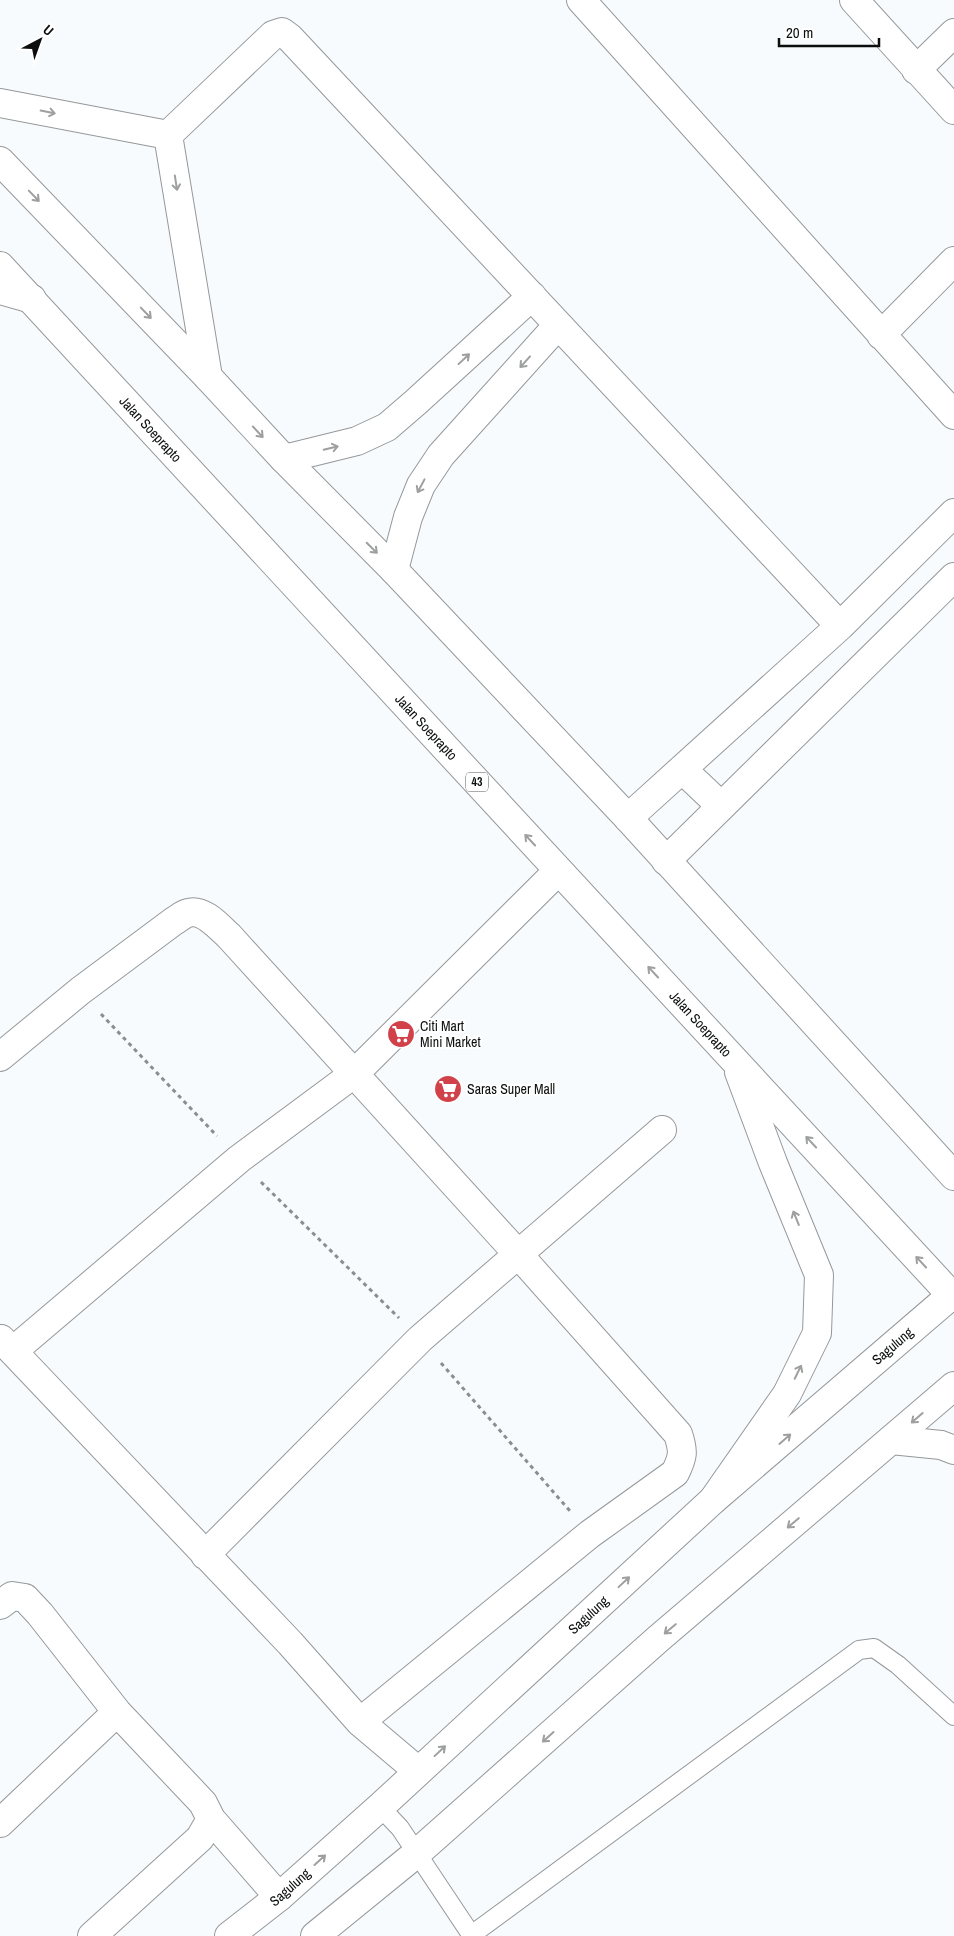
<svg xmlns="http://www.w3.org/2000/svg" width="954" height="1936" font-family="'Archivo Narrow',sans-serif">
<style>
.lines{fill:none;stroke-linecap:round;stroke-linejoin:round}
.lane-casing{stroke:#95989a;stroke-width:20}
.street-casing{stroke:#95989a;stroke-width:30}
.secondary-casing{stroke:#95989a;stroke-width:30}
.highway-casing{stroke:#95989a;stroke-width:30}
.path{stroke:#8b8e8f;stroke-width:3;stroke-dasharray:4 4;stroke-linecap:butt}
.lane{stroke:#fff;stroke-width:18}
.street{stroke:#fff;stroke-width:28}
.secondary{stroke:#fff;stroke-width:28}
.highway{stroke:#fff;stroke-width:28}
.oneway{stroke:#9e9f9f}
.labels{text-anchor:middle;stroke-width:4;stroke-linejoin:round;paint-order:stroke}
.shield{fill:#fff;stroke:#555656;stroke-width:1}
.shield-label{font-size:12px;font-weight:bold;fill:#0c0e0e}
.street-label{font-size:14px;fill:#0c0e0e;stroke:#fff}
.poi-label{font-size:14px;fill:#0c0e0e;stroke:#fff;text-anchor:start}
</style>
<rect width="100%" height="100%" fill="#f7fbfd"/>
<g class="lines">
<g class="lane-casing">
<path id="lane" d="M380 1807 400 1828 472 1936
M470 1936 859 1650 874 1648 898 1665 954 1716"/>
</g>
<g class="street-casing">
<path id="street" d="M581 0 954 415
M854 0 954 110
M916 70 954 33
M0 103 168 135
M168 135 273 35 282 32 290 38 840 626
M168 135 208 377
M0 290 32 299
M881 335 954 261
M284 459 357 441 387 427 416 402 532 296
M394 570 408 517 421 485 441 455 558 325
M682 769 721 806
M628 818 840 626 954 513
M666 861 954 577
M0 1057 80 991 174 921C178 919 183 914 188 913 203 908 219 927 229 936L518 1254 678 1434C684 1452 683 1457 675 1473L590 1534 360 1722
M1 1339 290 1643 360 1722 418 1771
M13 1351 239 1159 355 1073 558 871
M205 1555 420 1339 662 1130
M0 1605 12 1596 25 1598 40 1614 117 1712 203 1803 211 1819 279 1897
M0 1823 117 1712
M92 1936 200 1838 211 1819"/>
</g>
<g class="secondary-casing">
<g id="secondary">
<path id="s1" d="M229 1936 279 1897 380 1807 713 1500 954 1293"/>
<path d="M315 1936 417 1853 658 1639 954 1386"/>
</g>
</g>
<g class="highway-casing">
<g id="highway">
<path d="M0 161 208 377 284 459 394 570 628 818 954 1176"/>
<path id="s2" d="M0 266 954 1298"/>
<path d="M891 1440 941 1445 954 1450"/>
<path d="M713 1500 787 1394 817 1333 819 1275 773 1163 739 1072"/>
</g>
</g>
<path class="path" d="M101 1014 217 1136
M261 1182 399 1318
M441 1363 570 1511"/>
<use href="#lane" class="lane"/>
<use href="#street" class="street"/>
<use href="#secondary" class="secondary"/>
<use href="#highway" class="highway"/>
</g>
<defs><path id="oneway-shaft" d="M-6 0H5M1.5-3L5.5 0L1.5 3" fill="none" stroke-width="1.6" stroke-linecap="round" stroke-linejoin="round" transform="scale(1.25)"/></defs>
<g class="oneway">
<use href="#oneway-shaft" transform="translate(48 112) rotate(11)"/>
<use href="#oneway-shaft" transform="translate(176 183) rotate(81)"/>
<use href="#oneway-shaft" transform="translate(34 196) rotate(46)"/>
<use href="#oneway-shaft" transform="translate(146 313) rotate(46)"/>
<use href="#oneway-shaft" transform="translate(464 359) rotate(-43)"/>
<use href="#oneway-shaft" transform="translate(525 362) rotate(132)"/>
<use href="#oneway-shaft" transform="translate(258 432) rotate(47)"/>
<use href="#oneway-shaft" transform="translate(331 448) rotate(-14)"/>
<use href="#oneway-shaft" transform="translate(421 486) rotate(118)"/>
<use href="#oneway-shaft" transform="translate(372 548) rotate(45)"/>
<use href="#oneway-shaft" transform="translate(530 840) rotate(-133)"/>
<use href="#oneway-shaft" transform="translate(653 972) rotate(-133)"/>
<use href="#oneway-shaft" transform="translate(811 1142) rotate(-133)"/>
<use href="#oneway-shaft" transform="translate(796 1218) rotate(-112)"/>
<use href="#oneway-shaft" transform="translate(921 1262) rotate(-133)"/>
<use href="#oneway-shaft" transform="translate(798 1372) rotate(-64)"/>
<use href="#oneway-shaft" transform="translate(917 1418) rotate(139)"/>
<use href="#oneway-shaft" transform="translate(785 1439) rotate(-41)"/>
<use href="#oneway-shaft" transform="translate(793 1523) rotate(140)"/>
<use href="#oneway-shaft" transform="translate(624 1582) rotate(-43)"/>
<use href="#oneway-shaft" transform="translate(670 1629) rotate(140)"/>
<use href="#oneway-shaft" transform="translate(548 1737) rotate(138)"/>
<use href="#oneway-shaft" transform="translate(440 1751) rotate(-43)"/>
<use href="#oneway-shaft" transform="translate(320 1860) rotate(-42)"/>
</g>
<defs>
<g id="supermarket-disc" transform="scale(1.4375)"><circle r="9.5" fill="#d1414a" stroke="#fff"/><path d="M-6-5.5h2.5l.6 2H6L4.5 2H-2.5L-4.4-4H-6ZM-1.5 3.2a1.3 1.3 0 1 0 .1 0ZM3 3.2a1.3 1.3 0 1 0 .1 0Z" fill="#fff"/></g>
</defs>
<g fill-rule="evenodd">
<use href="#supermarket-disc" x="401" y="1034"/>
<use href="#supermarket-disc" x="448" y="1089"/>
</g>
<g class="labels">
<rect class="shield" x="466" y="772.5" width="22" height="19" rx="4"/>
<g class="shield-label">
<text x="477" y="786">43</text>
</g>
<g class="street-label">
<text dy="5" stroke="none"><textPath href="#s2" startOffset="222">Jalan Soeprapto</textPath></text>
<text dy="5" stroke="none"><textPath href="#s2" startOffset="628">Jalan Soeprapto</textPath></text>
<text dy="5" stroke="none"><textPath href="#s2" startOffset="1032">Jalan Soeprapto</textPath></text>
<text dy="5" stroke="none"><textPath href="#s1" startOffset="888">Sagulung</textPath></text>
<text dy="5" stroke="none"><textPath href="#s1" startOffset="482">Sagulung</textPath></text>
<text dy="5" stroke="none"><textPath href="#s1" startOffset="78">Sagulung</textPath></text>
</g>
<g class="poi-label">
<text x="420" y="1031">Citi Mart<tspan x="420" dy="16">Mini Market</tspan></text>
<text x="467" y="1094">Saras Super Mall</text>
</g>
</g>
<g transform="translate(40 40) rotate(41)" stroke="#ffffff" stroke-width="4" paint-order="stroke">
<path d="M0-4L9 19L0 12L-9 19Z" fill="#0c0e0e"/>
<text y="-8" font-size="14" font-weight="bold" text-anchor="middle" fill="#0c0e0e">U</text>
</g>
<path d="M779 38v8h100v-8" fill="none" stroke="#0c0e0e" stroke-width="2.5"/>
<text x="786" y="38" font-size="15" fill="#0c0e0e" stroke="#ffffff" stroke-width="4" paint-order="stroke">20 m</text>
</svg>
